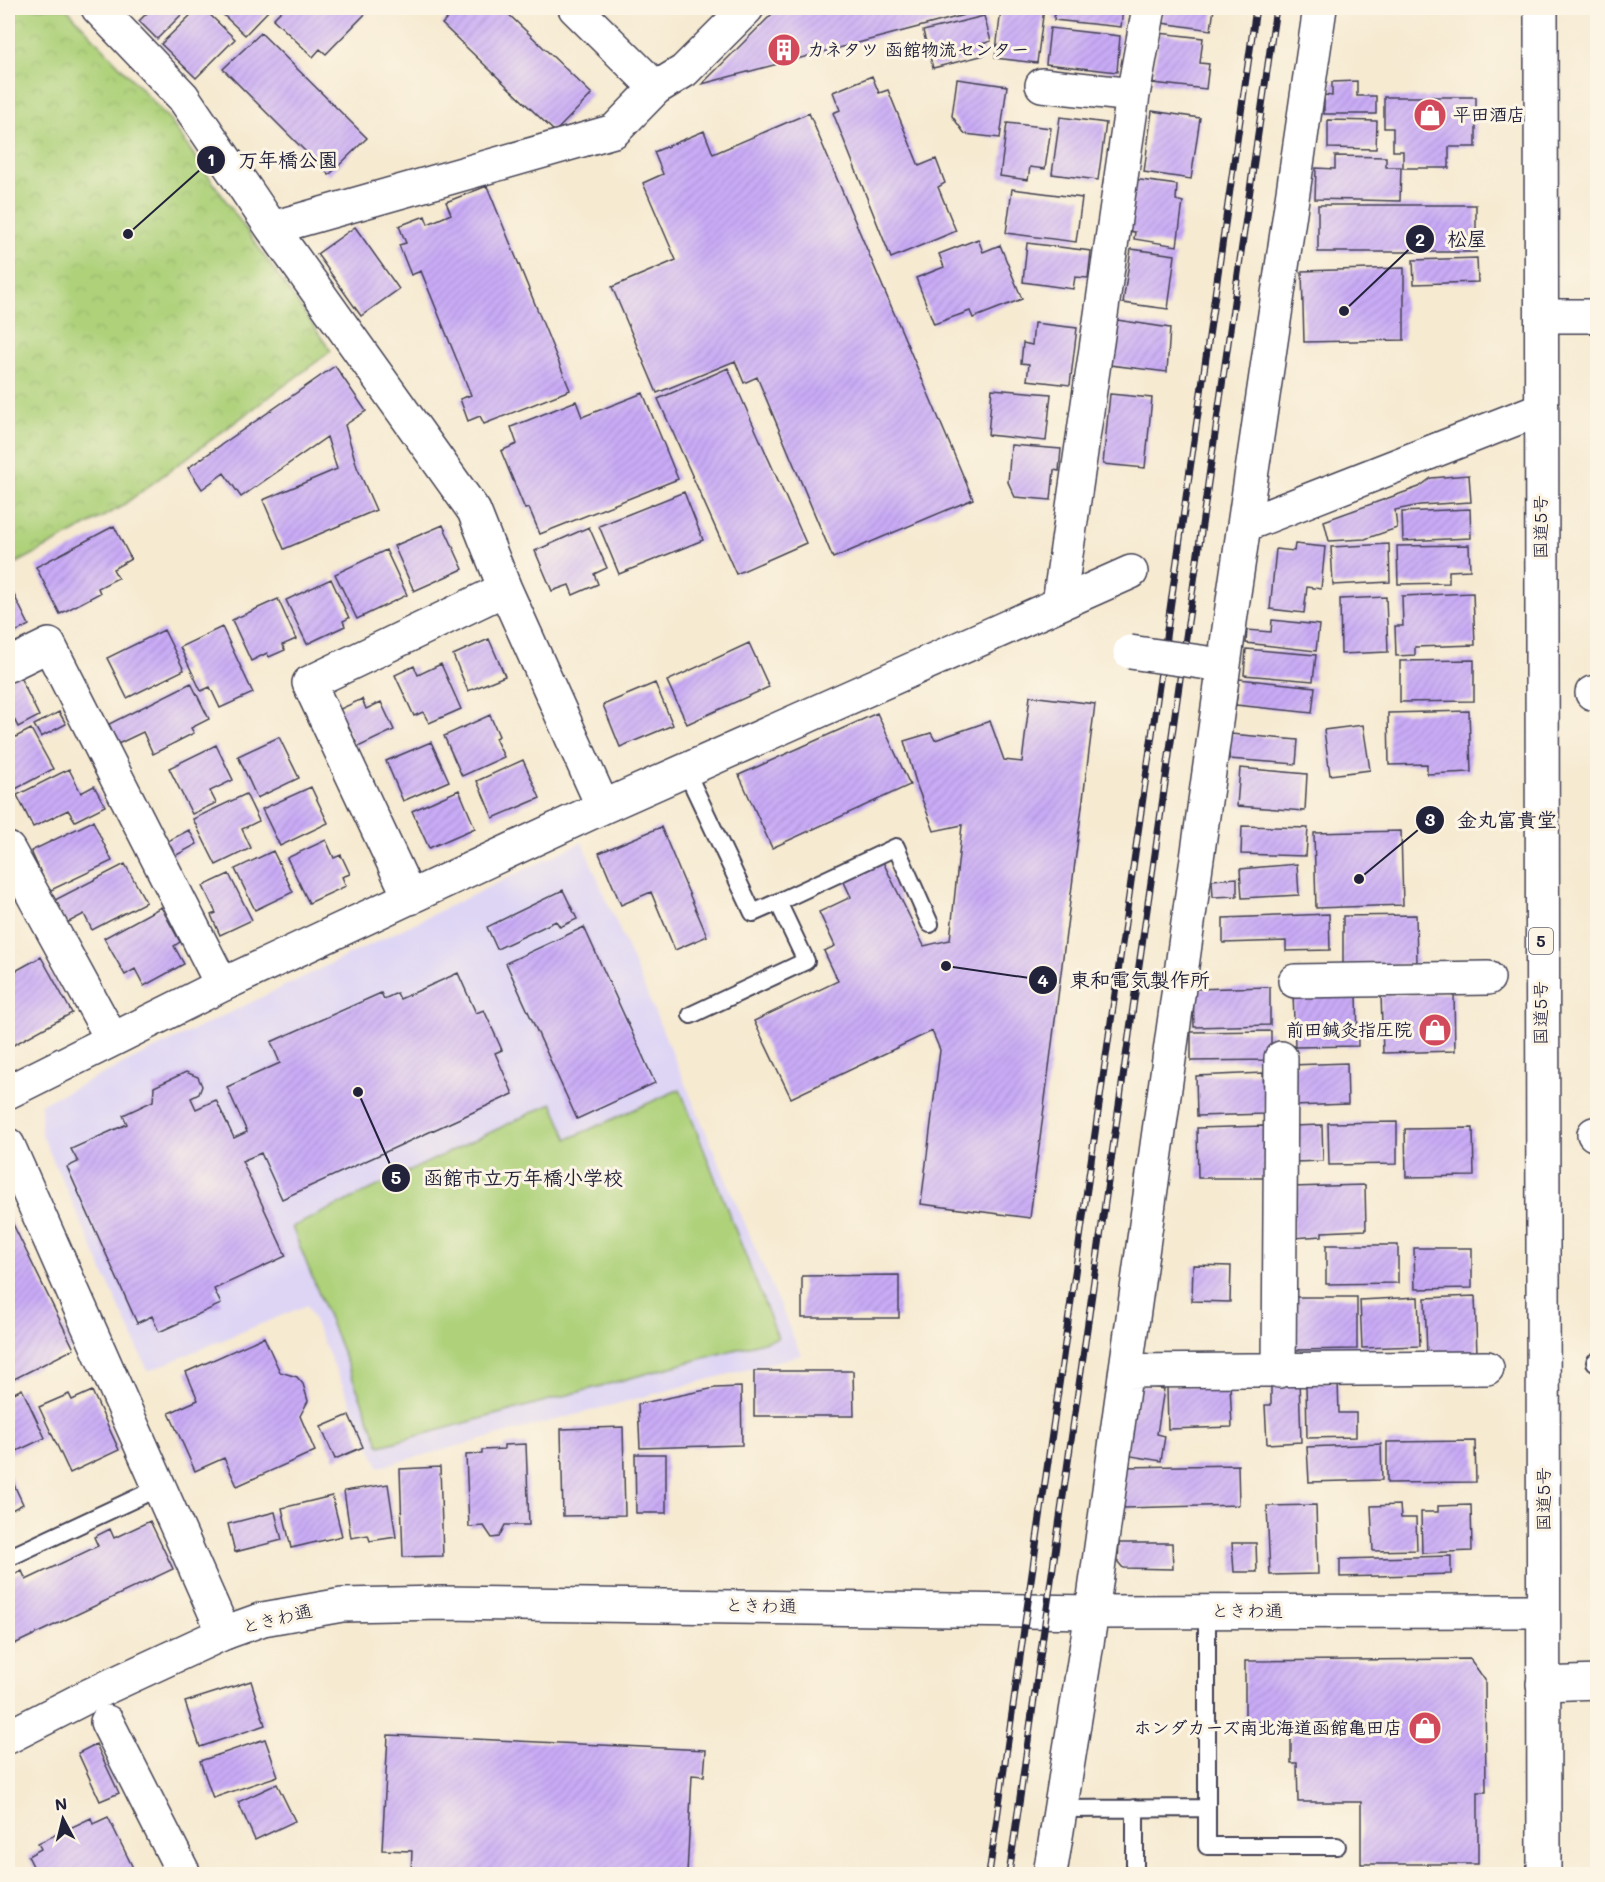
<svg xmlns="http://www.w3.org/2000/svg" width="1605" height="1882" font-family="Mali,'Klee One',sans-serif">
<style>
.built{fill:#ded5f5}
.park{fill:url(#park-crowns);stroke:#687a5a;stroke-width:1.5}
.pitch{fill:#aed17a;stroke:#687a5a;stroke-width:1.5}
.building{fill:url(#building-hatch)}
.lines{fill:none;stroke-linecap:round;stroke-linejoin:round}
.lane-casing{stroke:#424052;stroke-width:20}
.street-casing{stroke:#424052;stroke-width:36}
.secondary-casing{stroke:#424052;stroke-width:36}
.highway-casing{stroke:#424052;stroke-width:36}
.lane{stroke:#fff;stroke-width:16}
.street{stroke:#fff;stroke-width:33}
.secondary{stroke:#fff;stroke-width:33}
.highway{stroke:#fff;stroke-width:33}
.rail-casing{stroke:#22223b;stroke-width:7}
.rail{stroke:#fcf5e5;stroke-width:4.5;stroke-dasharray:14;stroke-linecap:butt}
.street-bridge-casing{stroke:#424052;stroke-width:36;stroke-linecap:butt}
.street-bridge{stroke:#fff;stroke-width:33}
.labels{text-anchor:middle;stroke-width:6;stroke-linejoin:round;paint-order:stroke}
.shield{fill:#fcf5e5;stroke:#63616e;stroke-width:1.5}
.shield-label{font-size:16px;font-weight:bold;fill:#22223b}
.poi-label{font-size:18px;font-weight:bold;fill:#22223b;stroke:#fcf5e5;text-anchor:start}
.street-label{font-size:18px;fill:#22223b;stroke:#fcf5e5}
.leader{fill:none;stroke:#22223b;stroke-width:2}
.callout-dot{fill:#22223b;stroke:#fcf5e5;stroke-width:2}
.mark-label{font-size:18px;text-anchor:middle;font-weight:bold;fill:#fff}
.callout-label{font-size:20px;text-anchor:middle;font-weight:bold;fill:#22223b;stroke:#fcf5e5;stroke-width:6;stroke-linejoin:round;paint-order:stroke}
</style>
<defs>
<pattern id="park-crowns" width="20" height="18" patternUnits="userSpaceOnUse" patternTransform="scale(1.5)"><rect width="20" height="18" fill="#aed17a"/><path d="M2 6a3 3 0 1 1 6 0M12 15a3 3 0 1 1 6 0" fill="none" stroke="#95b36a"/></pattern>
<pattern id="building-hatch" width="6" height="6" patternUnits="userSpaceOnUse" patternTransform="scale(1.5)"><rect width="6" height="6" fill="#c9abf6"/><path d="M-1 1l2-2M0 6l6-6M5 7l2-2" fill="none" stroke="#ac93d4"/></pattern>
</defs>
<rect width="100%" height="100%" fill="#fcf5e5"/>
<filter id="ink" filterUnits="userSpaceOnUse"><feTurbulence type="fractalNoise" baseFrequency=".0167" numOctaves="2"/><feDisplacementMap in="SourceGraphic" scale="12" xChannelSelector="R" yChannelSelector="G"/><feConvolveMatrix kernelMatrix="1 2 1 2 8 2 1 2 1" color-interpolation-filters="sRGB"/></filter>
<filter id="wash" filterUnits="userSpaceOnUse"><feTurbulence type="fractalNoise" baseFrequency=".008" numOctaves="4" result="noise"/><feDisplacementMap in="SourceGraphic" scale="24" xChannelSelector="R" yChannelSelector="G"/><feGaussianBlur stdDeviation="1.35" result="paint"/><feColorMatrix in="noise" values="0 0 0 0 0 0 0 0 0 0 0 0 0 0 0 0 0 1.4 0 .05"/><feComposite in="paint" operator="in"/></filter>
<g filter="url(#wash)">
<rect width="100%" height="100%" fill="#f6ead1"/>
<path class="built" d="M582 842 801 1355 379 1467 307 1305 148 1371 41 1133V1104Z"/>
<path class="park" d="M8 8H66L168 118 331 351 119 508 8 568Z"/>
<path class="pitch" d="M680 1089 778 1338 380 1446 292 1227 552 1103 568 1139Z"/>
<g id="blocks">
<path class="building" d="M152 8H188L157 39 139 21Z
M198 8H203L235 39 196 78 161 44Z
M216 8H271L245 35Z
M284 8H371L326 54 320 49 313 57 273 19Z
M458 8H502L592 94 555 132 442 24Z
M778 8H971L964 15 702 84Z
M1017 8H1044L1037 63 995 58 1001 10 1016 12Z
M1055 8H1123L1121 27 1054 20Z
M1164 8H1214L1211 30 1162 23Z
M984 16 991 41 982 44 985 55 933 68 923 31Z
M1050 28 1120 36 1117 72 1046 64Z
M261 33 367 138 329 175 223 69Z
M1159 33 1203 38 1200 63 1209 64 1206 89 1153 83Z
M872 76 879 93 888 90 919 166 936 159 945 183 938 187 956 231 891 258 833 113 840 110 833 92Z
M957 79 1007 86 1000 138 965 134 952 116Z
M1357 81V96H1376V114H1324V95L1332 96V82Z
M1384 97H1476V147H1449V168H1403V151H1393V128H1384Z
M1152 111 1200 118 1191 179 1144 172Z
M809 113 973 499 833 558 757 377 744 383 735 361 657 393 612 287 676 260 643 183 663 174 654 152 704 131 713 154Z
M1060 117 1106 123 1098 180 1052 174Z
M1328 120 1377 121 1376 149 1328 148Z
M1007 123 1051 128 1045 169 1030 167 1028 180 1000 176Z
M1335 156 1386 157V167H1401L1400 201 1315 199 1316 168 1335 169Z
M1133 179 1177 185 1176 200 1183 202 1177 246 1134 239 1135 232 1126 231Z
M487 186 570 390 484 424 480 416 468 421 460 399 471 395 421 271 411 275 399 245 406 243 399 226 425 216 428 224 451 214 446 202Z
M1012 189 1082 198 1076 242 1006 233Z
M1318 205H1476V252H1318Z
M355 227 399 289 361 316 317 254Z
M978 239 983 252 1000 245 1022 299 973 318 970 311 934 324 916 278 944 267 939 254Z
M1027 243 1091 251 1088 278 1075 277 1073 289 1023 282Z
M1131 249 1175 255 1168 309 1123 303Z
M1477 258 1478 282 1414 284 1413 260Z
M1404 268V340L1304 342 1302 271Z
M1117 320 1170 328 1167 372 1110 365Z
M1034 323 1077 328 1070 385 1027 380 1029 364 1021 363 1023 343 1032 345Z
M335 366 366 411 345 425 357 467 376 510 284 549 263 500 337 469 327 437 241 497 224 473 202 489 188 468Z
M728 368 806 543 736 574 658 399Z
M992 389 1051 394 1046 441 988 435Z
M643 393 678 479 540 534 529 508 525 509 501 451 517 444 511 427 576 401 582 417Z
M1110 394 1152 398 1145 468 1103 464Z
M1011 445 1061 449 1059 471 1054 470 1051 500 1015 497 1008 482Z
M1469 475 1471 502 1420 505 1395 510 1397 528 1365 539 1329 541 1324 521 1419 487 1431 478Z
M684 492 703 540 619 574 599 526Z
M1470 509 1471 538 1403 541 1402 512Z
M443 525 463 569 414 591 394 546Z
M114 526 131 559 113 569 118 578 98 588 100 593 60 614 36 567Z
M589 527 607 568 594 574 598 584 573 595 569 585 552 591 535 551Z
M1295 544 1325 547 1321 589 1307 587 1304 613 1270 609 1276 549 1294 551Z
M1389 544 1390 582 1333 585 1331 547Z
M1469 545 1470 570 1449 571V583L1398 584 1397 546Z
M386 550 407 595 357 619 335 574Z
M331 579 349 618 343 621 345 626 307 644 286 600Z
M8 583 29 625 8 636Z
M1473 593 1475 645 1415 647V655L1396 656 1395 626H1403L1402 596Z
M1386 597 1388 652 1341 654 1340 599Z
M278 599 296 639 282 645 285 650 269 657 267 653 251 661 232 620Z
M1272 620 1319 625 1316 651 1246 643 1247 630 1271 632Z
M222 627 253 693 220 708 210 687 201 691 180 647Z
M164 630 184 670 127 698 107 658Z
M489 639 505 676 468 691 453 655Z
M749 643 769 687 687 724 667 681Z
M1246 649 1316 655 1313 681 1244 675Z
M1474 660V701L1400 702V661Z
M441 664 461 709 429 723 423 712 414 716 395 675 414 666 418 675Z
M17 671 39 716 18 727 14 719 8 722V676Z
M1239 679 1315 687 1312 713 1236 705Z
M191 683 209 719 191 728 194 733 153 754 143 732 118 744 109 724Z
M655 683 673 725 620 747 603 705Z
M1030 696 1095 704 1030 1218 921 1204 940 1050 932 1031 791 1098 754 1021 838 981 824 951 835 946 819 912 851 897 843 880 882 860 924 946 950 940 962 825 934 831 917 786 904 741 931 733 935 740 990 721 1004 760 1022 762Z
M362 699 366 709 381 702 394 730 356 748 338 710Z
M1469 711 1471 772 1427 774V764L1389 765 1388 713Z
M59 712 66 724 41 737 34 725Z
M877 713 910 785 772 848 739 775Z
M490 715 499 736 495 738 504 757 462 776 444 736Z
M1363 725 1370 770 1330 775 1324 730Z
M31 729 53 769 10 792 8 741Z
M1230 734 1298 740 1296 764 1229 759Z
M279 737 299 778 257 798 238 756Z
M431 742 449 781 403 801 386 761Z
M216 745 233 780 210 791 216 803 192 814 169 768Z
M523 760 540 798 493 818 477 781Z
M1240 768 1307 774 1305 811 1237 806Z
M69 769 81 793 94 786 105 806 75 821 68 810 33 827 17 795Z
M311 787 328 823 280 846 262 809Z
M459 790 475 828 429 848 412 811Z
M246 794 259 821 242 829 251 848 216 865 193 819Z
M93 821 112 861 49 891 31 851Z
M1242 826 1308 828 1306 856 1241 854Z
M661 827 707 936 675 950 651 892 621 905 599 853Z
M189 830 197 844 173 857 166 842Z
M1401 831 1403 905 1316 908 1314 833Z
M326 840 334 858 341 855 350 874 342 877 346 886 309 903 287 858Z
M273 851 293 892 255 910 235 869Z
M125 864 146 902 92 930 84 914 65 924 53 901Z
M1297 864 1299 895 1242 898 1240 869Z
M229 874 252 920 220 935 211 915 216 913 203 886Z
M1237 878V896L1213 897 1212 880Z
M563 890 577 919 560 927 556 921 497 949 487 927Z
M161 907 180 942 174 946 184 964 144 986 135 969 125 975 104 938Z
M1329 914 1330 950 1286 951V941L1223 943V918Z
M1416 915 1417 964 1343 965V916Z
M584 927 655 1083 577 1119 506 963Z
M41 957 72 1013 8 1048V975Z
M458 973 476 1013 484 1010 502 1050 495 1053 513 1094 282 1199 261 1153 242 1161 286 1256 214 1289 221 1304 159 1332 152 1316 137 1323 67 1167 78 1162 71 1149 127 1124 123 1115 153 1101 154 1087 186 1072 198 1077 202 1086 199 1094 191 1098 196 1109 216 1100 234 1138 247 1132 227 1087 280 1063 271 1042 381 993 384 999 397 993 400 999Z
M1270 987V1025L1194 1027 1193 989Z
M1357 992 1358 1046 1295 1047 1293 993Z
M1454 993 1455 1051 1383 1053 1381 995Z
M1271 1031V1060L1191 1061V1032Z
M1347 1063 1348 1104 1293 1106 1291 1065Z
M1263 1073 1265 1114 1197 1116 1196 1076Z
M1397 1122V1164L1329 1165 1328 1123Z
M1322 1125 1323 1161 1295 1162 1293 1126Z
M1264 1126 1265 1178H1198L1197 1128Z
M1473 1128 1474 1176 1406 1177 1405 1129Z
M1365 1185 1366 1230 1322 1232V1236L1293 1238 1292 1187Z
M8 1214 74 1349 8 1382Z
M1326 1245H1398V1283L1326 1284Z
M1414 1248H1472V1288L1415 1289Z
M1193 1265 1231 1266 1230 1302 1192 1301Z
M899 1275V1318H802V1276Z
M1475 1296 1477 1354 1427 1356 1425 1298Z
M1293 1297H1357V1349L1294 1350Z
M1418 1297 1420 1346 1362 1348 1360 1300Z
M264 1337 280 1372 297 1377 303 1384 308 1401 300 1416 315 1451 237 1486 224 1458 195 1471 169 1413 198 1400 186 1372Z
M754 1371H853L854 1416H754Z
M1299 1379 1301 1442 1267 1444 1265 1405H1271V1380Z
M1338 1382 1339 1413H1356V1437L1307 1438 1306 1383Z
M1230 1384 1232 1427 1168 1429 1167 1387Z
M1136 1385 1164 1389 1157 1434 1165 1436 1161 1461 1125 1455Z
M741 1387 742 1445 640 1448 638 1404 715 1388Z
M22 1389 45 1438 8 1455V1396Z
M92 1391 119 1450 70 1473 39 1407 69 1394 72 1400Z
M349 1415 363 1447 335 1459 321 1427Z
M623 1427 625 1515 563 1516 561 1429Z
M1475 1441 1476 1482 1387 1483V1442Z
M526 1444 529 1525H505L499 1537 492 1538 484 1526 469 1527 466 1455 482 1454V1450L504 1449V1445Z
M1381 1444 1382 1480 1309 1482 1307 1447Z
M635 1454H666V1513H636Z
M1238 1465 1239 1505 1124 1508 1123 1467Z
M440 1467 443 1556 403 1557 400 1469Z
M8 1472 23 1504 8 1512Z
M388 1484 396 1537 370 1541 368 1535 351 1538 344 1491Z
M332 1496 342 1536 291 1548 282 1508Z
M1316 1505 1318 1574 1270 1575 1267 1506Z
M1400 1505 1401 1518H1416L1417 1550 1373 1551 1371 1506Z
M1471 1505 1472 1551 1422 1553 1421 1512H1438V1506Z
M275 1512 282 1540 235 1552 228 1524Z
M150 1521 173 1569 8 1647V1590L10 1589 8 1577 22 1571 26 1580 98 1546 94 1537 110 1529 114 1538Z
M1119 1543H1172L1173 1569 1123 1568 1118 1562Z
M1232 1543H1256L1257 1572H1234Z
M1451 1556V1574L1340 1577V1559Z
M1470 1659 1485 1680 1486 1792H1478V1864H1361V1802H1298L1297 1763H1291V1733H1270V1722H1245V1661Z
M251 1681 265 1725 200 1747 185 1702Z
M388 1735 706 1750 704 1776 692 1775 687 1874H411L412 1851 382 1850Z
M265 1739 278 1776 213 1798 200 1761Z
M96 1744 119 1793 100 1801 78 1753Z
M277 1784 295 1821 255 1840 238 1802Z
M108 1817 136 1874H37L28 1856 41 1849 38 1843 91 1818 93 1824Z"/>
</g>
</g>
<g filter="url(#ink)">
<use href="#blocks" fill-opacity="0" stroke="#424052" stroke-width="1.5"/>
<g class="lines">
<g class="lane-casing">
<path id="lane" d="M686 771 753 913 778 902 806 961 691 1015
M778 902 896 847 930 924
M1595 1362H1598
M8 1558 160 1487
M1207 1611V1846H1337
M1135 1808V1874
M1061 1809 1207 1808"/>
</g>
<g class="street-casing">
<path id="street" d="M98 8 183 97 272 228 614 131 656 88 684 71 747 8
M575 8 656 88
M1042 85 1133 95
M272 228 474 511 505 589 603 807
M1542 316H1598
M1245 525 1541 409
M1059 603 1133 95 1149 8
M8 665 49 645 222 985
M1592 693H1598
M8 849 112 1039
M410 898 309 683 505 589
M1295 981 1488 978
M8 1092 222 985 603 807 1131 572
M1594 1134H1598
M8 1145 224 1633
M1126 1371 1487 1368
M1279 1371 1281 1058
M107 1722 184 1874
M1050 1874 1092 1612 1234 593 1320 8"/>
</g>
<g class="secondary-casing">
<path id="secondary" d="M1543 1684 1598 1682
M8 1737 90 1695 224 1633 263 1619 342 1605 443 1603 1092 1612 1543 1611"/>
</g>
<g class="highway-casing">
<path id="highway" d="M1541 8 1544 1874"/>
</g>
<use href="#lane" class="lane"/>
<use href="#street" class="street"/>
<use href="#secondary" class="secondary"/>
<use href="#highway" class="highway"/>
<g class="rail-casing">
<path id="rail" d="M989 1874 1256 8
M1009 1874 1276 8"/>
</g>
<use href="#rail" class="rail"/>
<g class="street-bridge-casing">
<path id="street-bridge" d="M1130 652 1208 663"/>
</g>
<use href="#street-bridge" class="street-bridge"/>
</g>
</g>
<defs>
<g id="building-disc" transform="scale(1.725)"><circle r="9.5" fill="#d1495b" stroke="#fcf5e5"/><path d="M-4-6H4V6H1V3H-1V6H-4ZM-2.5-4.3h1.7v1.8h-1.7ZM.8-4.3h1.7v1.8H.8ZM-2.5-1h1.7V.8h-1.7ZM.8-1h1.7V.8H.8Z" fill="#fff"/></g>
<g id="shop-disc" transform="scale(1.725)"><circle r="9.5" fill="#d1495b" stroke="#fcf5e5"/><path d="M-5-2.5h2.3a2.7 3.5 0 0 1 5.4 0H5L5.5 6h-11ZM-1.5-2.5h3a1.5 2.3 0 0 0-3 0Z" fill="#fff"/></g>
</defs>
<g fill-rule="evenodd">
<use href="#building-disc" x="784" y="50"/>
<use href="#shop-disc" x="1430" y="115"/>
<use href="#shop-disc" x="1435" y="1030"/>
<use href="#shop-disc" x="1425" y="1728"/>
</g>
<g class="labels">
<rect class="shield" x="1529" y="928" width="24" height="26" rx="4.5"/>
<g class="shield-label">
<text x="1541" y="947">5</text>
</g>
<g class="poi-label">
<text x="807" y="56">カネタツ 函館物流センター</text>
<text x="1453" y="121">平田酒店</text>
<text x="1412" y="1036" text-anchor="end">前田鍼灸指圧院</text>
<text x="1402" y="1734" text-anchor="end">ホンダカーズ南北海道函館亀田店</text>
</g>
<g class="street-label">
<text transform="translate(1541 527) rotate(-90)" y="6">国道5号</text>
<text transform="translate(1541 1013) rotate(-90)" y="6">国道5号</text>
<text transform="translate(1544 1499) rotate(-90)" y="6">国道5号</text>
<text transform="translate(761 1606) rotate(1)" y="6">ときわ通</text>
<text x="1247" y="1617">ときわ通</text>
<text transform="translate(277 1619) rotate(-14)" y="6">ときわ通</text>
</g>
</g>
<path class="leader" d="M128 234L211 160M1344 311L1420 239M1359 879L1430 820M946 966L1043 980M358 1092L396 1178"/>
<g class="callout-dot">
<circle cx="128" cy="234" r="6"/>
<circle cx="1344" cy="311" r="6"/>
<circle cx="1359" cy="879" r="6"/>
<circle cx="946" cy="966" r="6"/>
<circle cx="358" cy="1092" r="6"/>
<circle cx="211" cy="160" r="15"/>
<circle cx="1420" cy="239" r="15"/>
<circle cx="1430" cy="820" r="15"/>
<circle cx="1043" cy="980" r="15"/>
<circle cx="396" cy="1178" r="15"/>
</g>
<g class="mark-label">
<text x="211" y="166">1</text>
<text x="1420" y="246">2</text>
<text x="1430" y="826">3</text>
<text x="1043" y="987">4</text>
<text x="396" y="1184">5</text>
</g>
<g class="callout-label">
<text x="288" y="167">万年橋公園</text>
<text x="1467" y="246">松屋</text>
<text x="1507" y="827">金丸富貴堂</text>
<text x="1140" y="987">東和電気製作所</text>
<text x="523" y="1185">函館市立万年橋小学校</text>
</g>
<rect width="1605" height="1882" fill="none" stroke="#fcf5e5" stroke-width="30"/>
<g transform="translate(63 1819) rotate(353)" stroke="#fcf5e5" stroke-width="4.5" paint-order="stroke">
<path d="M0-4.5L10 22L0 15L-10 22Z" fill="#22223b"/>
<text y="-9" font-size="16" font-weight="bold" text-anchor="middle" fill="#22223b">N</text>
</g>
</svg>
